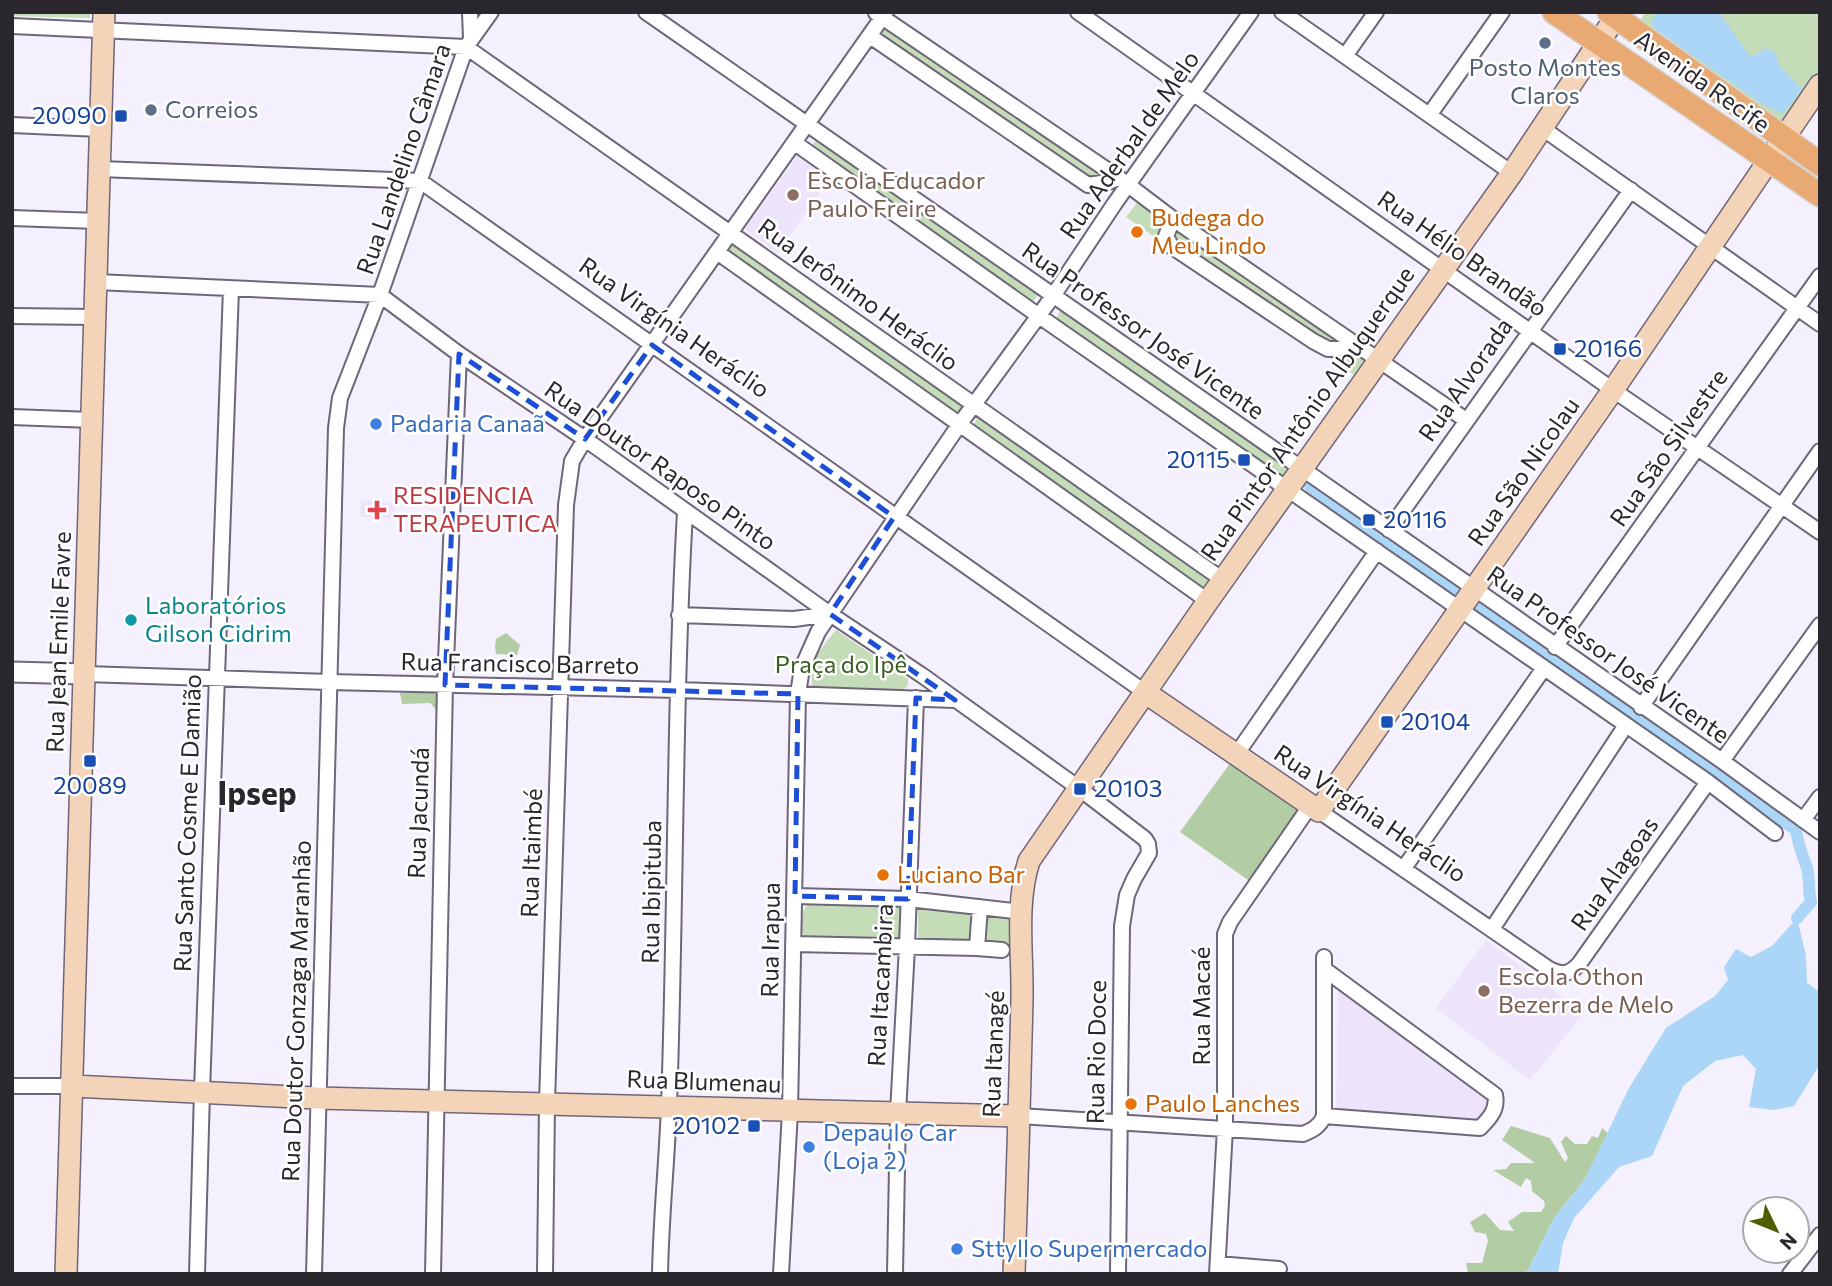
<svg xmlns="http://www.w3.org/2000/svg" width="1832" height="1286" font-family="Commissioner,sans-serif">
<style>
.built{fill:#ede4fb}
.green{fill:#c4dcb7}
.forest{fill:#b2cda3}
.water{fill:#abd6f7}
.lines{fill:none;stroke-linecap:round;stroke-linejoin:round}
.canal{stroke:#abd6f7;stroke-width:12}
.minor-casing{stroke:#6e6679;stroke-width:18}
.tertiary-casing{stroke:#6e6679;stroke-width:23}
.secondary-casing{stroke:#6e6679;stroke-width:24}
.primary-casing{stroke:#d4d4d5;stroke-width:26}
.minor{stroke:#fff;stroke-width:14}
.tertiary{stroke:#fff;stroke-width:19}
.secondary{stroke:#f3d4b9;stroke-width:21}
.primary{stroke:#e8a973;stroke-width:23}
.marked{fill:none;stroke:#1d4ed8;stroke-width:5;stroke-dasharray:14 9;stroke-linejoin:round}
.service-dot{fill:#5c6f8a;stroke:#fff;stroke-width:2.5}
.transit-dot{fill:#1a4fb4;stroke:#fff;stroke-width:2.5}
.education-dot{fill:#8d6e63;stroke:#fff;stroke-width:2.5}
.food-dot{fill:#e8710a;stroke:#fff;stroke-width:2.5}
.shop-dot{fill:#3f7fe0;stroke:#fff;stroke-width:2.5}
.health-dot{fill:#e0444e;stroke:#fff;stroke-width:2.5}
.culture-dot{fill:#0f9aa8;stroke:#fff;stroke-width:2.5}
.labels{text-anchor:middle;stroke-width:5;stroke-linejoin:round;paint-order:stroke}
.service-label{font-size:24px;fill:#4e5e75;stroke:#fff}
.street-label{font-size:24px;fill:#29262e;stroke:#fff}
.transit-label{font-size:24px;fill:#164399;stroke:#fff;text-anchor:start}
.education-label{font-size:24px;fill:#785e54;stroke:#fff;text-anchor:start}
.food-label{font-size:24px;fill:#c56008;stroke:#fff;text-anchor:start}
.shop-label{font-size:24px;fill:#366cbe;stroke:#fff;text-anchor:start}
.health-label{font-size:24px;fill:#be3a42;stroke:#fff;text-anchor:start}
.culture-label{font-size:24px;fill:#0d838f;stroke:#fff;text-anchor:start}
.park-label{font-size:24px;fill:#3a5c22;stroke:#fff}
.district-label{font-size:32px;font-weight:bold;fill:#29262e;stroke:#fff}
</style>
<rect width="100%" height="100%" fill="#f5f0fd"/>
<path class="built" d="M802 154 831 176 778 253 745 229 797 156Z
M361 500 395 503 394 519 360 517Z
M1486 940 1584 1013 1530 1080 1436 1008Z
M1338 987 1490 1096 1479 1122 1336 1114Z"/>
<path class="green" d="M12 12H90V18L12 16Z
M1645 12H1820V78L1785 125 1640 21Z
M885 23 1117 178 1088 183 875 38Z
M818 138 1041 291 1032 303 812 146Z
M1141 198 1160 213 1164 244 1126 217Z
M1181 229 1354 344 1323 343 1177 242 1176 231Z
M730 238 965 404 957 416 721 254Z
M1061 309 1294 466 1286 480 1055 321Z
M1323 353H1368L1376 359 1361 380Z
M981 412 1216 577 1204 593 972 427Z
M836 630 908 679V685L902 692 812 688C810 660 819 651 836 630Z
M854 901 904 902 906 942 807 938C797 930 800 915 807 905Z
M921 906 1015 916 1017 946 924 944 918 942V911Z"/>
<path class="forest" d="M506 633 520 645 517 655 496 654 495 646 496 639Z
M441 691 440 710 437 711 430 703 402 704 400 693Z
M1231 762 1301 813 1251 882 1180 832Z
M1511 1126 1550 1138 1565 1162 1568 1158 1561 1142 1566 1136 1575 1144H1587L1592 1136 1598 1138 1602 1128 1608 1133 1585 1179 1554 1218 1528 1270 1523 1274H1468L1466 1263H1482L1488 1241 1486 1234 1475 1232 1470 1222 1485 1213 1500 1230 1514 1231 1508 1222 1522 1212H1541L1545 1206 1544 1201 1532 1191 1531 1181 1526 1178 1521 1187 1493 1170 1506 1169 1511 1163H1535L1502 1140Z"/>
<path class="water" d="M1657 12H1719L1748 54 1753 56 1767 48 1776 54 1779 65 1802 89 1783 114 1764 105 1655 29 1651 23Z
M1797 918 1806 955 1807 983 1820 992V1064L1794 1106 1774 1110 1749 1107 1756 1069 1743 1055 1715 1061 1683 1086 1652 1156 1619 1167 1574 1218 1563 1243 1558 1274H1523L1528 1270 1554 1218 1585 1179 1629 1088 1666 1028 1715 996 1728 980 1724 967 1736 949 1751 957 1772 946Z"/>
<g class="lines">
<path class="canal" d="M1310 486 1420 569 1796 830C1798 844 1802 855 1807 868 1810 879 1808 891 1811 902L1797 918"/>
<g class="minor-casing">
<path id="minor" d="M470 12 471 38
M646 12 1722 761 1820 832
M1078 12 1613 390 1820 532
M1282 12 1512 173
M876 13 1119 178 1173 219 1466 420
M12 26 466 47
M870 36 1088 185 1108 182 1119 178
M466 47 1223 580
M1345 56 1376 12
M1430 114 1502 12
M12 125 100 129
M1542 128 1820 324
M795 143 1039 316 1708 782 1775 833
M99 169 420 181 1146 693
M12 218 98 221
M1173 219 1166 236 1171 246 1313 341 1328 349 1363 348
M717 252 1208 601
M96 282 380 295 459 354 585 439 830 614 923 676 1080 789 1145 839 1148 844 1149 853 1134 879 1127 895 1122 926 1118 1274
M12 316 95 317
M12 417 92 420
M1389 530 1631 190
M679 615 794 619 830 614
M1555 647 1820 276
M85 674 329 682 679 690 954 700
M1641 707 1820 451
M1236 755 1377 551
M1722 761 1820 625
M1319 811 1549 969C1562 976 1570 974 1579 964L1708 782
M1803 820 1820 797
M1404 868 1544 668
M795 896 908 899 1022 912
M1492 929 1626 725
M793 944 977 948 980 907
M977 948 1002 950
M1324 969 1495 1095C1498 1109 1490 1118 1480 1128L1324 1116
M12 1086H73
M1019 1116 1303 1134C1313 1130 1320 1126 1324 1116V957
M1218 1264 1279 1269
M197 1274 202 1091 231 289
M314 1274 336 428 340 398 380 295 466 47 491 12
M433 1274 445 685 459 354
M545 1274 547 1103 566 505 572 461 585 439 886 12
M660 1274C661 1217 667 1161 669 1105 676 907 674 709 685 512
M781 1274 790 1111 798 694 802 668 818 632 959 425 1053 296 1115 203 1251 12
M895 1274 898 1113 907 947 916 698
M1217 1274 1225 1128V934L1230 922 1310 806
M1790 1274 1820 1235"/>
</g>
<g class="tertiary-casing">
<path id="tertiary" d="M12 672 85 674"/>
</g>
<g class="secondary-casing">
<path id="secondary" d="M1146 693 1319 811 1613 390 1820 85
M73 1086 317 1098 1019 1116
M66 1274 104 12
M1014 1274C1017 1183 1020 1091 1022 1000 1023 955 1015 904 1029 861L1208 601 1512 173 1619 12"/>
</g>
<g class="primary-casing">
<path id="primary" d="M1554 12 1820 195
M1609 12 1820 164"/>
</g>
<use href="#minor" class="minor"/>
<use href="#tertiary" class="tertiary"/>
<use href="#secondary" class="secondary"/>
<use href="#primary" class="primary"/>
</g>
<path class="marked" d="M652 345 894 517 830 614 955 700 916 698 908 899 795 896 798 694 445 685 459 354 585 439Z"/>
<g class="service-dot">
<circle cx="1545" cy="43" r="7"/>
<circle cx="151" cy="110" r="7"/>
</g>
<g class="transit-dot">
<rect x="114" y="109" width="14" height="14" rx="3.5"/>
<rect x="1553" y="342" width="14" height="14" rx="3.5"/>
<rect x="1237" y="453" width="14" height="14" rx="3.5"/>
<rect x="1362" y="513" width="14" height="14" rx="3.5"/>
<rect x="1380" y="715" width="14" height="14" rx="3.5"/>
<rect x="83" y="754" width="14" height="14" rx="3.5"/>
<rect x="1073" y="782" width="14" height="14" rx="3.5"/>
<rect x="747" y="1119" width="14" height="14" rx="3.5"/>
</g>
<g class="education-dot">
<circle cx="793" cy="195" r="7"/>
<circle cx="1484" cy="991" r="7"/>
</g>
<g class="food-dot">
<circle cx="1137" cy="232" r="7"/>
<circle cx="883" cy="875" r="7"/>
<circle cx="1131" cy="1104" r="7"/>
</g>
<g class="shop-dot">
<circle cx="376" cy="424" r="7"/>
<circle cx="809" cy="1147" r="7"/>
<circle cx="957" cy="1249" r="7"/>
</g>
<path class="health-dot" d="M373.5 499.5h7v7h7v7h-7v7h-7v-7h-7v-7h7z"/>
<circle class="culture-dot" cx="131" cy="620" r="7"/>
<g class="labels">
<g class="service-label">
<text x="1545" y="76">Posto Montes<tspan x="1545" dy="28">Claros</tspan></text>
<text x="165" y="118" text-anchor="start">Correios</text>
</g>
<g class="street-label">
<text transform="translate(1702 82) rotate(35)" y="8">Avenida Recife</text>
<text transform="translate(1130 145) rotate(-55)" y="8">Rua Aderbal de Melo</text>
<text transform="translate(404 159) rotate(-71)" y="8">Rua Landelino Câmara</text>
<text transform="translate(1462 254) rotate(35)" y="8">Rua Hélio Brandão</text>
<text transform="translate(858 295) rotate(36)" y="8">Rua Jerônimo Heráclio</text>
<text transform="translate(674 328) rotate(35)" y="8">Rua Virgínia Heráclio</text>
<text transform="translate(1143 331) rotate(35)" y="8">Rua Professor José Vicente</text>
<text transform="translate(1466 380) rotate(-55)" y="8">Rua Alvorada</text>
<text transform="translate(1308 414) rotate(-55)" y="8">Rua Pintor Antônio Albuquerque</text>
<text transform="translate(1669 448) rotate(-55)" y="8">Rua São Silvestre</text>
<text transform="translate(660 466) rotate(35)" y="8">Rua Doutor Raposo Pinto</text>
<text transform="translate(1524 472) rotate(-55)" y="8">Rua São Nicolau</text>
<text transform="translate(59 642) rotate(-88)" y="8">Rua Jean Emile Favre</text>
<text transform="translate(1608 655) rotate(35)" y="8">Rua Professor José Vicente</text>
<text transform="translate(520 664) rotate(1)" y="8">Rua Francisco Barreto</text>
<text transform="translate(419 813) rotate(-88)" y="8">Rua Jacundá</text>
<text transform="translate(1370 814) rotate(34)" y="8">Rua Virgínia Heráclio</text>
<text transform="translate(188 823) rotate(-88)" y="8">Rua Santo Cosme E Damião</text>
<text transform="translate(532 853) rotate(-88)" y="8">Rua Itaimbé</text>
<text transform="translate(1615 874) rotate(-55)" y="8">Rua Alagoas</text>
<text transform="translate(652 892) rotate(-89)" y="8">Rua Ibipituba</text>
<text transform="translate(771 940) rotate(-89)" y="8">Rua Irapua</text>
<text transform="translate(881 985) rotate(-87)" y="8">Rua Itacambira</text>
<text transform="translate(1202 1006) rotate(-90)" y="8">Rua Macaé</text>
<text transform="translate(297 1011) rotate(-88)" y="8">Rua Doutor Gonzaga Maranhão</text>
<text transform="translate(1097 1052) rotate(-89)" y="8">Rua Rio Doce</text>
<text transform="translate(994 1054) rotate(-88)" y="8">Rua Itanagé</text>
<text transform="translate(704 1082) rotate(2)" y="8">Rua Blumenau</text>
</g>
<g class="transit-label">
<text x="107" y="124" text-anchor="end">20090</text>
<text x="1574" y="357">20166</text>
<text x="1230" y="468" text-anchor="end">20115</text>
<text x="1383" y="528">20116</text>
<text x="1401" y="730">20104</text>
<text x="90" y="794" text-anchor="middle">20089</text>
<text x="1094" y="797">20103</text>
<text x="740" y="1134" text-anchor="end">20102</text>
</g>
<g class="education-label">
<text x="807" y="189">Escola Educador<tspan x="807" dy="28">Paulo Freire</tspan></text>
<text x="1498" y="985">Escola Othon<tspan x="1498" dy="28">Bezerra de Melo</tspan></text>
</g>
<g class="food-label">
<text x="1151" y="226">Budega do<tspan x="1151" dy="28">Meu Lindo</tspan></text>
<text x="897" y="883">Luciano Bar</text>
<text x="1145" y="1112">Paulo Lanches</text>
</g>
<g class="shop-label">
<text x="390" y="432">Padaria Canaã</text>
<text x="823" y="1141">Depaulo Car<tspan x="823" dy="28">(Loja 2)</tspan></text>
<text x="971" y="1257">Sttyllo Supermercado</text>
</g>
<g class="health-label">
<text x="393" y="504">RESIDENCIA<tspan x="393" dy="28">TERAPEUTICA</tspan></text>
</g>
<g class="culture-label">
<text x="145" y="614">Laboratórios<tspan x="145" dy="28">Gilson Cidrim</tspan></text>
</g>
<g class="park-label">
<text x="841" y="673">Praça do Ipê</text>
</g>
<g class="district-label">
<text x="257" y="805">Ipsep</text>
</g>
</g>
<rect width="1832" height="1286" fill="none" stroke="#29262e" stroke-width="28"/>
<g transform="translate(1776 1230) rotate(133)"><circle r="33" fill="#ffffff" stroke="#a9a8ab" stroke-width="2"/>
<path d="M0-5L12 26L0 18L-12 26Z" fill="#4e5e00"/>
<text y="-10" font-size="19" font-weight="bold" text-anchor="middle" fill="#29262e">N</text>
</g>
</svg>
